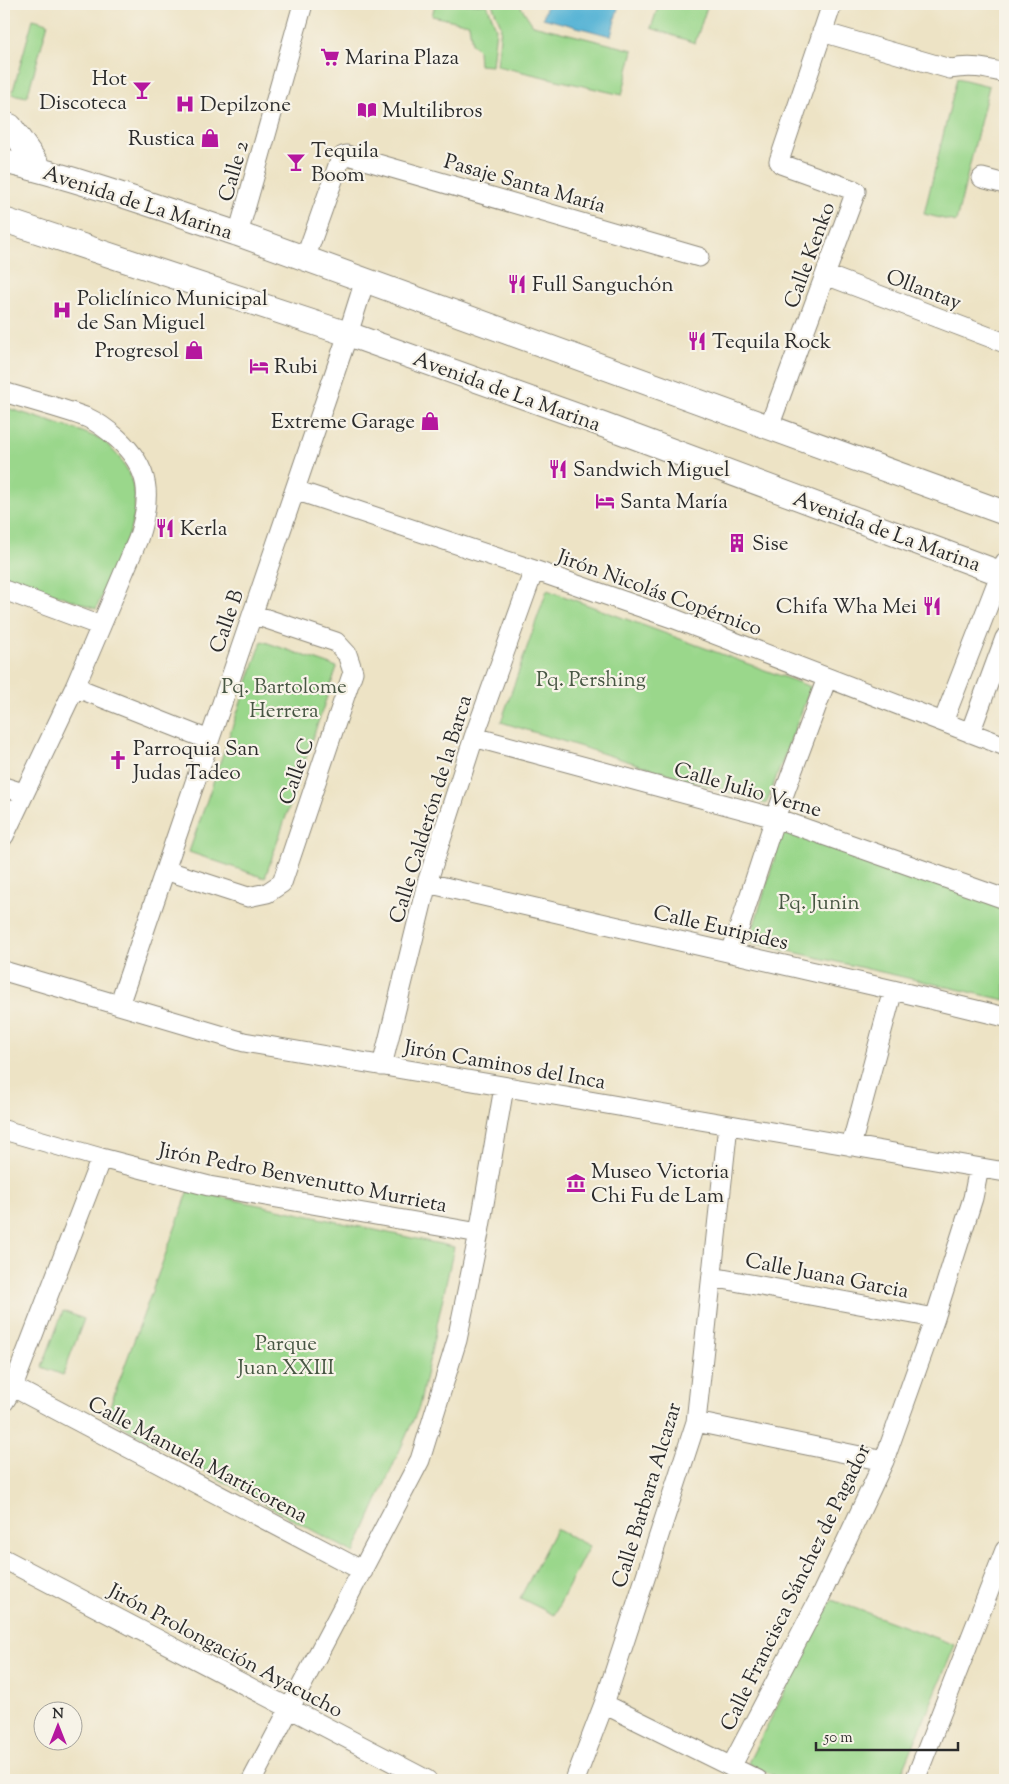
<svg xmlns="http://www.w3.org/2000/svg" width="1009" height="1784" font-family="'Sorts Mill Goudy',serif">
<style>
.green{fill:#9ad78b;stroke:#62815b}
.water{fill:#57b4d5;stroke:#417080}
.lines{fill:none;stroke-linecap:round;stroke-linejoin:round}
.minor-casing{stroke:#8c8778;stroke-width:21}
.major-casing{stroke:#8c8778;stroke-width:26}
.minor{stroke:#fff;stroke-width:19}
.major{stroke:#fff;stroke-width:24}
.labels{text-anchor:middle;stroke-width:4.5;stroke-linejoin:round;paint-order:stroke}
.poi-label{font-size:21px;fill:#2b2b2b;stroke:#f7f3e8;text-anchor:start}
.street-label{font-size:21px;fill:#2b2b2b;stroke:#f7f3e8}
.park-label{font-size:21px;fill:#475643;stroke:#f7f3e8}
</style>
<rect width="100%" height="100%" fill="#f7f3e8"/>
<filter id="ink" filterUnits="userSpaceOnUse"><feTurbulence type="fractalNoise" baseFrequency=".02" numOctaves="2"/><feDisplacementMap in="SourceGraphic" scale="10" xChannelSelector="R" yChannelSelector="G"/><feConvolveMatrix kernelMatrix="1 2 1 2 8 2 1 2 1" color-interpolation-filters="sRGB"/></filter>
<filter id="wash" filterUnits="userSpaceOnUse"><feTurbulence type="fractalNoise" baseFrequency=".0096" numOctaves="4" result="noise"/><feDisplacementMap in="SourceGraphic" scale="20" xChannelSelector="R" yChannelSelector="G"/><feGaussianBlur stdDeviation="1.12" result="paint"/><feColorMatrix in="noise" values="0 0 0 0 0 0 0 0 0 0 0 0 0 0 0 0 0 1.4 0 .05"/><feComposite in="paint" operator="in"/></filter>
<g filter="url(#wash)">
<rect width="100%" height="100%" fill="#ede3c5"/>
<path class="green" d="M435 4H487L496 28 492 66 479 65 478 50 472 44 469 24 432 16Z
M492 4H519L533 25 633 50 622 95 497 66 501 26Z
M659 4H708L695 43 651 28Z
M33 19 48 23 27 97 12 94Z
M957 78 989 86 956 222 924 214Z
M4 407 80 431 103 440 119 457 130 474 135 496 134 516 129 534 96 609 4 575Z
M547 590 811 687 766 804 501 722Z
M262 641 337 667 265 878 189 852Z
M783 831 1005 906V1000L749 942Z
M189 1190 454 1247 419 1407 354 1553 106 1417Z
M63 1311 84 1319 63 1375 42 1367Z
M556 1529 589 1546 554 1615 520 1598Z
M832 1600 955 1645 899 1780H782L748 1763Z"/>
<path class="water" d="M547 4H619L611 36 543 18Z"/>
</g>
<g filter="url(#ink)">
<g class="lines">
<g class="minor-casing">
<path id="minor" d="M822 32 950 69C972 65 984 68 1005 73
M982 178 1005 184
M238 234 303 4
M305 259 340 160 343 156 347 155 699 257
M826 275 1005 343
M4 392C32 401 61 408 88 418 99 423 109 431 117 438 151 469 152 496 138 539L75 687 4 836
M769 427 856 191 781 164 779 161 832 4
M295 490 534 570 675 619 1005 746
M4 590 101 626
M75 687 209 740
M943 722 1005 562
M970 733 1005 638
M474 737 775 818 1005 899
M4 787 23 793
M165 870 248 897 267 893 282 883 353 672 347 654 336 642 252 614
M427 883 893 990 1005 1017
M731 953 775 818 827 678
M4 971 244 1042 1005 1172
M119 1005 348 334 365 280
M382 1066 427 883 474 737 534 570
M4 1130 101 1158 209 1186 479 1233
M851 1146 893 990
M712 1277 935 1318
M13 1387 363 1571
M4 1402 13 1387 101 1158
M696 1422 884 1461
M4 1559 427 1780
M604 1704 758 1780
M731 1767 821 1595 884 1461 935 1318 973 1198 979 1168
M252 1780 420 1460 457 1340 479 1233 504 1087
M575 1780 604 1704 696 1422 728 1125
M915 1780 1005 1550"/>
</g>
<g class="major-casing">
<path id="major" d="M4 124 10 126 41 170
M4 161C83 180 160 208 238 234L1005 513
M4 220 348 334 603 425 1005 575"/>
</g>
<use href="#minor" class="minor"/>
<use href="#major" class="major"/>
</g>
</g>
<defs>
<g id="supermarket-bare" transform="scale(1.5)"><path d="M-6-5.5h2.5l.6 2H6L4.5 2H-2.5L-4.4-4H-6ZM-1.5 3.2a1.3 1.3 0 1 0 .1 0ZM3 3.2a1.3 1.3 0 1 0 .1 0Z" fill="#b5179e" stroke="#f7f3e8" stroke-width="2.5" paint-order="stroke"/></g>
<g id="bar-bare" transform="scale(1.5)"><path d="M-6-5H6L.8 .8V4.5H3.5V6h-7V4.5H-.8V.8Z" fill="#b5179e" stroke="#f7f3e8" stroke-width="2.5" paint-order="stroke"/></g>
<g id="hospital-bare" transform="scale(1.5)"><path d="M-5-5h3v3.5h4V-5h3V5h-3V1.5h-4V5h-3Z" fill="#b5179e" stroke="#f7f3e8" stroke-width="2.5" paint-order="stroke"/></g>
<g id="library-bare" transform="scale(1.5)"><path d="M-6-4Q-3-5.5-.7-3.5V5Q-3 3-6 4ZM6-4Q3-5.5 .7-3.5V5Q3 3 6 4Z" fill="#b5179e" stroke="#f7f3e8" stroke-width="2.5" paint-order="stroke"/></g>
<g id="shop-bare" transform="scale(1.5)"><path d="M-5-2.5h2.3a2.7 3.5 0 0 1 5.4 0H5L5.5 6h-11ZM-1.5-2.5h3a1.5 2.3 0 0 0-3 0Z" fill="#b5179e" stroke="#f7f3e8" stroke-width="2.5" paint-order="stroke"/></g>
<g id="restaurant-bare" transform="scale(1.5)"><path d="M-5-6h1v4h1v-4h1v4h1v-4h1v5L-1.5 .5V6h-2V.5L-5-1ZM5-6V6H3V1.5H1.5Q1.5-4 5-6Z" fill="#b5179e" stroke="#f7f3e8" stroke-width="2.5" paint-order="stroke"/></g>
<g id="hotel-bare" transform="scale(1.5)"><path d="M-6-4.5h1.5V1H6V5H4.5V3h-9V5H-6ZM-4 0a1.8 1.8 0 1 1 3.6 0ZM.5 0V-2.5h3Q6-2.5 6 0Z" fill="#b5179e" stroke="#f7f3e8" stroke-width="2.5" paint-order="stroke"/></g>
<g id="building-bare" transform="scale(1.5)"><path d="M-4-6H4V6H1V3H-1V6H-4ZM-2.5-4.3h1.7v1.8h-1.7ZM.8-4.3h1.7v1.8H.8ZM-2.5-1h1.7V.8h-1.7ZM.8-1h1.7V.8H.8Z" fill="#b5179e" stroke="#f7f3e8" stroke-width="2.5" paint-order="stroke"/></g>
<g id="church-bare" transform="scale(1.5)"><path d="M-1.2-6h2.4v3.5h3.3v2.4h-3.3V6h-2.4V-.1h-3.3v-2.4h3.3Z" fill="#b5179e" stroke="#f7f3e8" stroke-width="2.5" paint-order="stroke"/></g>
<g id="museum-bare" transform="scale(1.5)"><path d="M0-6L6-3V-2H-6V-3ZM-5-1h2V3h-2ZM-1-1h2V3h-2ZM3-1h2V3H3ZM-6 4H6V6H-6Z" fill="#b5179e" stroke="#f7f3e8" stroke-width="2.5" paint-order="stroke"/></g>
</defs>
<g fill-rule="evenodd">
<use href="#supermarket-bare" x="330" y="57"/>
<use href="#bar-bare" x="142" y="90"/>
<use href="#hospital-bare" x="185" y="104"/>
<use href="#library-bare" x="367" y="110"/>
<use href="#shop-bare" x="210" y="138"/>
<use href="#bar-bare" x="296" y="162"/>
<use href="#restaurant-bare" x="517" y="284"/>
<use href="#hospital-bare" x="62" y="310"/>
<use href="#restaurant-bare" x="697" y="341"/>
<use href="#shop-bare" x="194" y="350"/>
<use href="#hotel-bare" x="259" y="366"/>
<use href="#shop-bare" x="430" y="421"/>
<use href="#restaurant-bare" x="558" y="469"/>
<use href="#hotel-bare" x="605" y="501"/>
<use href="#restaurant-bare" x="165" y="528"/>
<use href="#building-bare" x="737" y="543"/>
<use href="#restaurant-bare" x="932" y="606"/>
<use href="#church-bare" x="118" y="760"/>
<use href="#museum-bare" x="576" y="1183"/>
</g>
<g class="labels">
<g class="poi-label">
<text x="345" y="64">Marina Plaza</text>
<text x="127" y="85" text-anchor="end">Hot<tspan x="127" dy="24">Discoteca</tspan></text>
<text x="200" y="111">Depilzone</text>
<text x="382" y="117">Multilibros</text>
<text x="195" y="145" text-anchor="end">Rustica</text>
<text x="311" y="157">Tequila<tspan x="311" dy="24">Boom</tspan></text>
<text x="532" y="291">Full Sanguchón</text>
<text x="77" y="305">Policlínico Municipal<tspan x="77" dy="24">de San Miguel</tspan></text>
<text x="712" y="348">Tequila Rock</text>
<text x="179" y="357" text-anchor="end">Progresol</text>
<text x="274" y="373">Rubi</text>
<text x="415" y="428" text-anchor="end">Extreme Garage</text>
<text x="573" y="476">Sandwich Miguel</text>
<text x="620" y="508">Santa María</text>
<text x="180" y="535">Kerla</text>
<text x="752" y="550">Sise</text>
<text x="917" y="613" text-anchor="end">Chifa Wha Mei</text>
<text x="133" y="755">Parroquia San<tspan x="133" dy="24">Judas Tadeo</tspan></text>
<text x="591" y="1178">Museo Victoria<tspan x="591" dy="24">Chi Fu de Lam</tspan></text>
</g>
<g class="street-label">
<text transform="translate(233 171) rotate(-74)" y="7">Calle 2</text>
<text transform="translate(525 183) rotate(16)" y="7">Pasaje Santa María</text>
<text transform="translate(138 202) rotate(18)" y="7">Avenida de La Marina</text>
<text transform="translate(809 255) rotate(-70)" y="7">Calle Kenko</text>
<text transform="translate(924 289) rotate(21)" y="7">Ollantay</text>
<text transform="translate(507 391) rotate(20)" y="7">Avenida de La Marina</text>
<text transform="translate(887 531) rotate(20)" y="7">Avenida de La Marina</text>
<text transform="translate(660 592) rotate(20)" y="7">Jirón Nicolás Copérnico</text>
<text transform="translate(226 621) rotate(-71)" y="7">Calle B</text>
<text transform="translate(296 771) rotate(-71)" y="7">Calle C</text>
<text transform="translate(748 789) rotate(16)" y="7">Calle Julio Verne</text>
<text transform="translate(430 809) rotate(-73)" y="7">Calle Calderón de la Barca</text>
<text transform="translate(721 927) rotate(13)" y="7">Calle Euripides</text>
<text transform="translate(505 1064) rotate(10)" y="7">Jirón Caminos del Inca</text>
<text transform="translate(303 1177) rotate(11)" y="7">Jirón Pedro Benvenutto Murrieta</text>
<text transform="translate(827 1275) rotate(11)" y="7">Calle Juana Garcia</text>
<text transform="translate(198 1459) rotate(28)" y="7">Calle Manuela Marticorena</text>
<text transform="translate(646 1495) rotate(-73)" y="7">Calle Barbara Alcazar</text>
<text transform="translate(795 1587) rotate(-64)" y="7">Calle Francisca Sánchez de Pagador</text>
<text transform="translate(226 1650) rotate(28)" y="7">Jirón Prolongación Ayacucho</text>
</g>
<g class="park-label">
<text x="591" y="686">Pq. Pershing</text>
<text x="284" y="693">Pq. Bartolome<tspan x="284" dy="24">Herrera</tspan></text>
<text x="819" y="909">Pq. Junin</text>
<text x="286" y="1350">Parque<tspan x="286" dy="24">Juan XXIII</tspan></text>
</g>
</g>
<rect width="1009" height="1784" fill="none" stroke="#f7f3e8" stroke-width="20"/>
<g transform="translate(58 1726)"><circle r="24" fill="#f7f3e8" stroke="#a5a39c"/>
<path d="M0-4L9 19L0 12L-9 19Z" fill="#b5179e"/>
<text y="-8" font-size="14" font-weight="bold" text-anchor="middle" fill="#2b2b2b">N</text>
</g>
<path d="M816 1742v8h142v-8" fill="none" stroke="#2b2b2b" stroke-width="2.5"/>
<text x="824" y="1742" font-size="15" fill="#2b2b2b" stroke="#f7f3e8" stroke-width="4" paint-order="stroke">50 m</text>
</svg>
